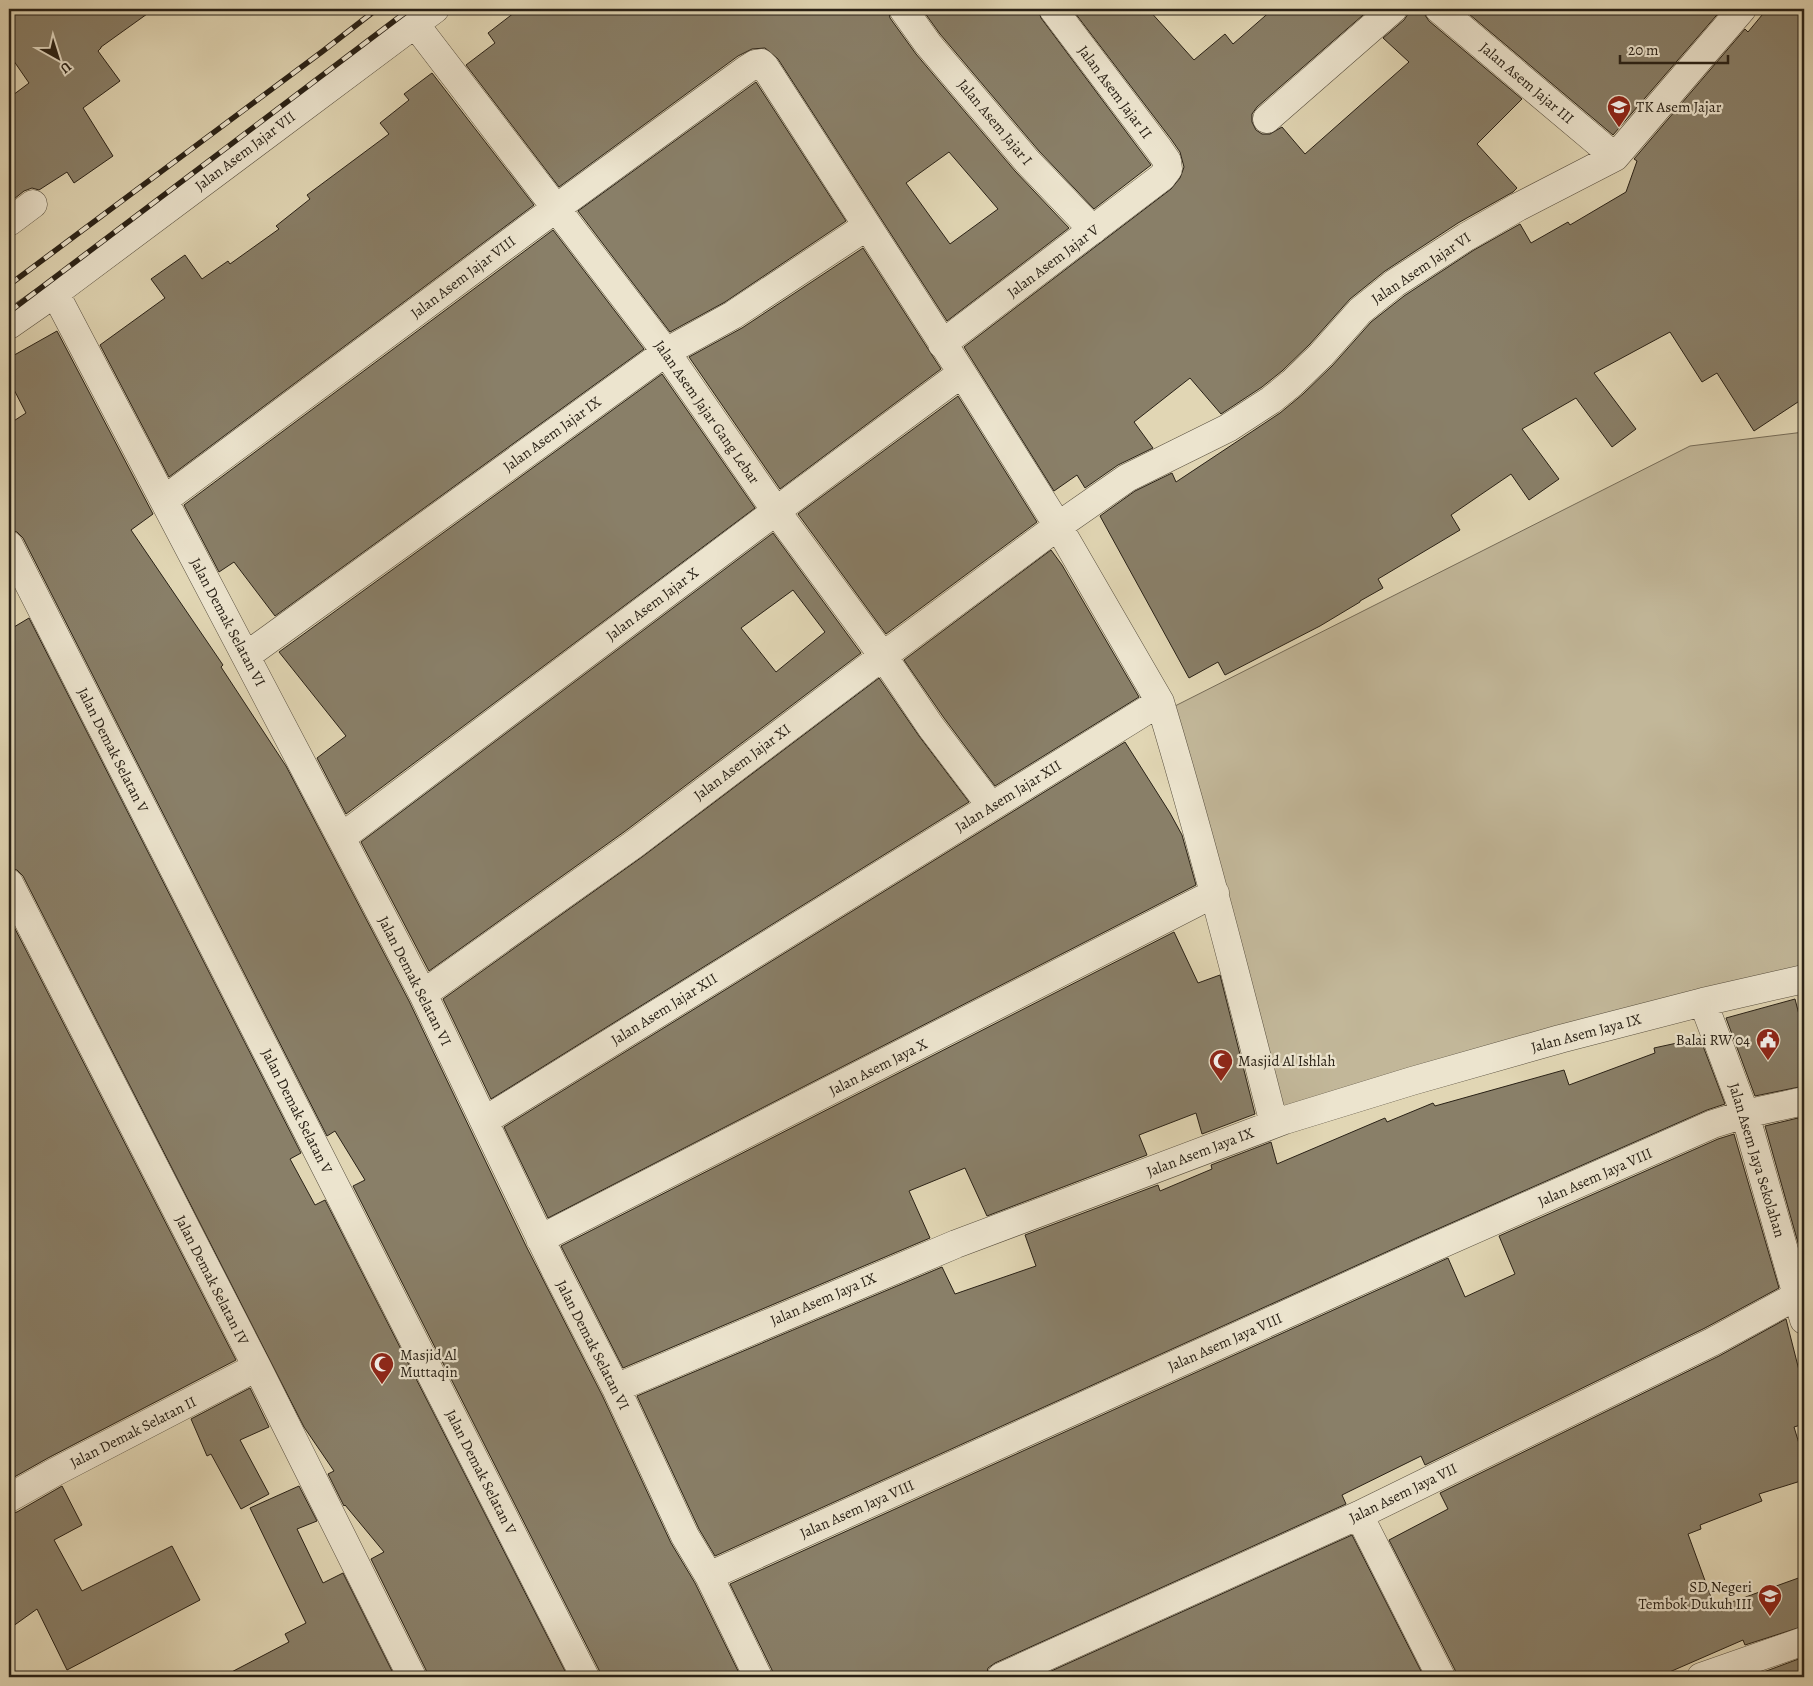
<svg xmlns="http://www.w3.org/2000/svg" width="1813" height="1686" font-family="Alegreya,serif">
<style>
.green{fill:#c2b799;stroke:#766c58}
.building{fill:#897f68;stroke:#292116;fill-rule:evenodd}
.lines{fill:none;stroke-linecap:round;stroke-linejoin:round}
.minor-casing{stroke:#574e3e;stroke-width:29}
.minor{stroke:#ece4ce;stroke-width:28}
.rail-casing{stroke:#292116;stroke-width:5.5}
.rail{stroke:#ece4ce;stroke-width:4;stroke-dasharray:11;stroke-linecap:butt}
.labels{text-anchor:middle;stroke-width:4.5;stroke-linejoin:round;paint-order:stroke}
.street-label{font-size:15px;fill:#292116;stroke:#ece4ce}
.poi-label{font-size:15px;fill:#292116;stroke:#ece4ce;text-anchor:start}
</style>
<rect width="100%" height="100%" fill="#e1d6b4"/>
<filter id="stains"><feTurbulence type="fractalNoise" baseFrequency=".004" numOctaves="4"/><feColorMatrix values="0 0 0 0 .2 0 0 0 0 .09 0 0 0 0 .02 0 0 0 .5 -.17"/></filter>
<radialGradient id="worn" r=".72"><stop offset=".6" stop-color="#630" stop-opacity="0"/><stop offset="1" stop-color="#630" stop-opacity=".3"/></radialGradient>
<path class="green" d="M1804 432V973L1275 1118 1173 707 1690 446Z"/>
<path class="building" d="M9 9H154L101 47V48L98 51 120 81 83 108 113 156 74 183 67 172 39 190 32 188 24 191 9 203V98L29 83 9 54Z
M519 9H888L890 18 916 54 1015 171 1069 228 947 321 778 59 765 48 752 49 738 56 559 187 466 65 495 43 488 33ZM949 152 998 209 950 244 906 183Z
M922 9H1038L1041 18 1151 165 1094 209 1039 151 940 34Z
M1072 9H1148L1194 60 1225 34 1233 44 1273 9H1370L1257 107 1252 114V122L1256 130 1262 134H1270L1282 127 1305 154 1409 62 1383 38 1404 20 1408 14V9H1424L1425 15 1429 21 1522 99 1477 144 1517 188 1513 192 1458 223 1385 271 1350 299 1310 344 1282 371 1262 387 1221 414 1190 378 1134 422 1153 448 1118 465 1085 488 1077 475 1054 491 964 347 1171 189 1180 178 1184 167 1180 152 1171 139Z
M1463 9H1722L1613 135Z
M1767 9H1804V398L1754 431 1717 373 1702 382 1670 332 1594 373 1636 429 1612 447 1576 398 1522 429 1559 479 1529 500 1511 474 1451 515 1460 530 1378 579 1383 588 1360 601V602L1320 626 1225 675 1218 662 1189 678 1100 516 1135 491 1172 473 1176 482 1280 413 1303 394 1332 366 1371 322 1404 296 1474 250 1520 224 1531 243 1568 222 1570 225 1626 192 1637 161 1634 159 1745 29 1748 32Z
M432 73 534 205 169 477 100 345 165 298 151 279 185 255 202 279 228 261 230 264 279 229 276 226 310 199 307 195 389 134 380 123 409 100 404 94Z
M756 82 846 221 725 302 670 332 578 211Z
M553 230 644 349 275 616 234 562 219 572 184 505Z
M863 248 941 369 780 489 689 357 742 328Z
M57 331 153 514 131 530 223 665 221 667 286 766 409 1001 526 1246 602 1395 671 1543 695 1583 741 1677H601L599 1670 353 1186 365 1180 335 1131 327 1136 23 538 17 532 9 530V424L26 413 9 380V358Z
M662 374 755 508 346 814 317 758 346 736 279 652Z
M958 396 1037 522 886 634 798 514Z
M773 533 861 653 624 832 429 971 361 842ZM793 590 825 632 776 672 741 628Z
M1051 550 1062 565 1139 697 995 786 944 718 904 660Z
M29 618 301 1153 290 1159 315 1205 325 1200 568 1677H428L426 1670 371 1559 384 1552 345 1505 344 1506 328 1474 334 1471 304 1427 23 876 17 870 9 868V630Z
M879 678 919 736 969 802 491 1099 443 999 642 857Z
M1125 742 1170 813 1182 835 1196 885 548 1218 504 1127Z
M9 917 236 1360 48 1458 9 1480Z
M1174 932 1198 983 1220 975 1255 1114 1202 1134 1196 1113 1139 1135 1147 1155 987 1216 965 1168 909 1191 930 1238 623 1368 561 1246Z
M1795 999 1804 1034V1086L1755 1096 1726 1018Z
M1700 1038 1725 1104 1707 1110 1415 1239 715 1556 699 1529 637 1396 942 1267 955 1294 1036 1266 1025 1235 1158 1185 1160 1191 1212 1169 1211 1165 1271 1142 1277 1164 1385 1118 1387 1122 1433 1103 1435 1106 1564 1070 1569 1085 1655 1053 1654 1048Z
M1798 1118 1804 1144V1264L1765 1126Z
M1734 1134 1779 1288 1705 1328 1425 1465 1421 1456 1342 1495 1346 1504 995 1663 988 1668 986 1677H773L772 1670 730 1584 1448 1258 1465 1297 1515 1274 1499 1236 1718 1139Z
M1786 1319 1804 1390V1424L1794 1427 1804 1460V1480L1759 1494 1762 1501 1700 1525 1701 1529 1688 1534 1715 1608 1804 1576V1626L1745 1645 1743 1640 1658 1677H1457L1455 1670 1389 1540 1448 1509 1440 1493 1719 1356Z
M250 1388 269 1427 240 1440 269 1494 241 1509 211 1454 207 1456 191 1419Z
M62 1486 82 1525 54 1540 82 1591 172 1546 200 1600 67 1670 37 1609 9 1629V1514L17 1512Z
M299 1486 317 1521 297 1529 323 1583 343 1573 395 1677H222L289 1642 285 1634 306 1623 250 1508Z
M1352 1535 1424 1677H1038Z
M1804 1657V1677H1762L1761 1673Z"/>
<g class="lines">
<g class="minor-casing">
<path id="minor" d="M903 9 928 44 1027 161 1093 230
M1439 9 1615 157
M415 24 666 352 776 511 883 656 931 727 991 806
M1267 119 1393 9
M9 222 33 204
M55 293 423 994 555 1269 616 1388 685 1536 709 1576 758 1677
M9 325 55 293 435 9
M942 344 1162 177 1168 169 1167 161 1158 148 1053 9
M164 500 529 228 747 69 755 64 761 63 765 67 962 373 1058 526 1160 702
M9 545 585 1677
M246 656 666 352 733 315 867 226
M342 837 776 511 962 373
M9 883 257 1367 412 1677
M423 994 633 845 883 656 1058 526 1127 478 1228 428 1271 400 1292 383 1321 355 1360 311 1395 283 1466 237 1518 207 1615 157 1742 9
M1703 1002 1745 1114 1804 1320
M484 1121 1160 702C1202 842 1238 983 1274 1124
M540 1239 1215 893
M616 1388 956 1244 1285 1120 1412 1081 1560 1039 1703 1002 1804 979
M9 1498 55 1472 257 1367
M1359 1515 1441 1677
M709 1576 1421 1253 1713 1124 1745 1114 1804 1101
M1001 1677 1359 1515 1712 1342 1804 1292
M1701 1677 1804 1641"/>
</g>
<use href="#minor" class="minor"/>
<g class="rail-casing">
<path id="rail" d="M9 285 323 51 377 9
M9 312 410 9"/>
</g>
<use href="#rail" class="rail"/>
</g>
<defs>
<g id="school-pin" transform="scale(1.25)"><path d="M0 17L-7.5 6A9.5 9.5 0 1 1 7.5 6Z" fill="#8f2418" stroke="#ece4ce"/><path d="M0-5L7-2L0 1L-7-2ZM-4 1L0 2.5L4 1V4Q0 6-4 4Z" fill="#fff"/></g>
<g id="civic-pin" transform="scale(1.25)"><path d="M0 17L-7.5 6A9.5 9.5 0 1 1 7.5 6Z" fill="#8f2418" stroke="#ece4ce"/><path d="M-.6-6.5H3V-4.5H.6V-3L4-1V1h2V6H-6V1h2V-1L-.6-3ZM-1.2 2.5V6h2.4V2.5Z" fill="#fff"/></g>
<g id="mosque-pin" transform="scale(1.25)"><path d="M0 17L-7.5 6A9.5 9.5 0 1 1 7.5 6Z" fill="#8f2418" stroke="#ece4ce"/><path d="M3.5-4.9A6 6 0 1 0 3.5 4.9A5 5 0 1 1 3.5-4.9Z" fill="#fff"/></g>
</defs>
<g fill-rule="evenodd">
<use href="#school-pin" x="1619" y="107"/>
<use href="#civic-pin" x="1768" y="1040"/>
<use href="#mosque-pin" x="1221" y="1061"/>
<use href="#mosque-pin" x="382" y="1364"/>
<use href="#school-pin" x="1770" y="1596"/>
</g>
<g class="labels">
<g class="street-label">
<text transform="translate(1527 83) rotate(40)" y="5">Jalan Asem Jajar III</text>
<text transform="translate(1115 92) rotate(53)" y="5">Jalan Asem Jajar II</text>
<text transform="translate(995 122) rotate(50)" y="5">Jalan Asem Jajar I</text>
<text transform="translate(245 151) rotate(-37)" y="5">Jalan Asem Jajar VII</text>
<text transform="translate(1053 261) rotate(-37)" y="5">Jalan Asem Jajar V</text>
<text transform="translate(1421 268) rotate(-34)" y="5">Jalan Asem Jajar VI</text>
<text transform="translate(463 277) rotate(-37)" y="5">Jalan Asem Jajar VIII</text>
<text transform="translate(707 412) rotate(55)" y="5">Jalan Asem Jajar Gang Lebar</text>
<text transform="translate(552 434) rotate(-36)" y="5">Jalan Asem Jajar IX</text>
<text transform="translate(652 604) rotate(-37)" y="5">Jalan Asem Jajar X</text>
<text transform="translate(228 622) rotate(62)" y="5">Jalan Demak Selatan VI</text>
<text transform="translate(113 750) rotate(63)" y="5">Jalan Demak Selatan V</text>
<text transform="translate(742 762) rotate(-37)" y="5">Jalan Asem Jajar XI</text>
<text transform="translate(1008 796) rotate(-32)" y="5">Jalan Asem Jajar XII</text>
<text transform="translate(415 981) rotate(63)" y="5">Jalan Demak Selatan VI</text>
<text transform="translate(664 1009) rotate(-32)" y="5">Jalan Asem Jajar XII</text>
<text transform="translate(1586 1033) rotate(-15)" y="5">Jalan Asem Jaya IX</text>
<text transform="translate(878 1067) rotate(-27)" y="5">Jalan Asem Jaya X</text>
<text transform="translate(297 1111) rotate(63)" y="5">Jalan Demak Selatan V</text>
<text transform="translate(1200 1152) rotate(-21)" y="5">Jalan Asem Jaya IX</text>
<text transform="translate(1757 1160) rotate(73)" y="5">Jalan Asem Jaya Sekolahan</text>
<text transform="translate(1595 1177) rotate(-24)" y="5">Jalan Asem Jaya VIII</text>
<text transform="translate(212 1280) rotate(63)" y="5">Jalan Demak Selatan IV</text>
<text transform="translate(823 1299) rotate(-23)" y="5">Jalan Asem Jaya IX</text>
<text transform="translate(1225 1342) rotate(-24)" y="5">Jalan Asem Jaya VIII</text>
<text transform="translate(593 1345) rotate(63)" y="5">Jalan Demak Selatan VI</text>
<text transform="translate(133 1432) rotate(-27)" y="5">Jalan Demak Selatan II</text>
<text transform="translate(481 1472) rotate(63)" y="5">Jalan Demak Selatan V</text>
<text transform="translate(1403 1493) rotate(-26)" y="5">Jalan Asem Jaya VII</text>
<text transform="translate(857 1509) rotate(-24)" y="5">Jalan Asem Jaya VIII</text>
</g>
<g class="poi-label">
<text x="1636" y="112">TK Asem Jajar</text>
<text x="1750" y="1045" text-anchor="end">Balai RW 04</text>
<text x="1238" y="1066">Masjid Al Ishlah</text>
<text x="400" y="1360">Masjid Al<tspan x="400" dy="17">Muttaqin</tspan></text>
<text x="1752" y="1592" text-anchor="end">SD Negeri<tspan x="1752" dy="17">Tembok Dukuh III</tspan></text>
</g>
</g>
<rect width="1813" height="1686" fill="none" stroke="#e1d6b4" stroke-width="30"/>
<rect x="10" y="10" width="1793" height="1666" fill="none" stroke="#292116" stroke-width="2.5"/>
<rect x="15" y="15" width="1783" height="1656" fill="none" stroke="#292116"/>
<g transform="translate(58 58) rotate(141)" stroke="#ece4ce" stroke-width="4" paint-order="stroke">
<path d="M0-4L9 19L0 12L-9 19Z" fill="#292116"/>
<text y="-8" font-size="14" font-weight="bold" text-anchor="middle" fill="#292116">U</text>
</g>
<path d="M1620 55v8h108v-8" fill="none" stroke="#292116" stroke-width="2.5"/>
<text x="1628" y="55" font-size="15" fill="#292116" stroke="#ece4ce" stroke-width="4" paint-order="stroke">20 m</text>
<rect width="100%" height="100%" filter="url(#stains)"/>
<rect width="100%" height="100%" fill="url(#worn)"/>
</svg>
